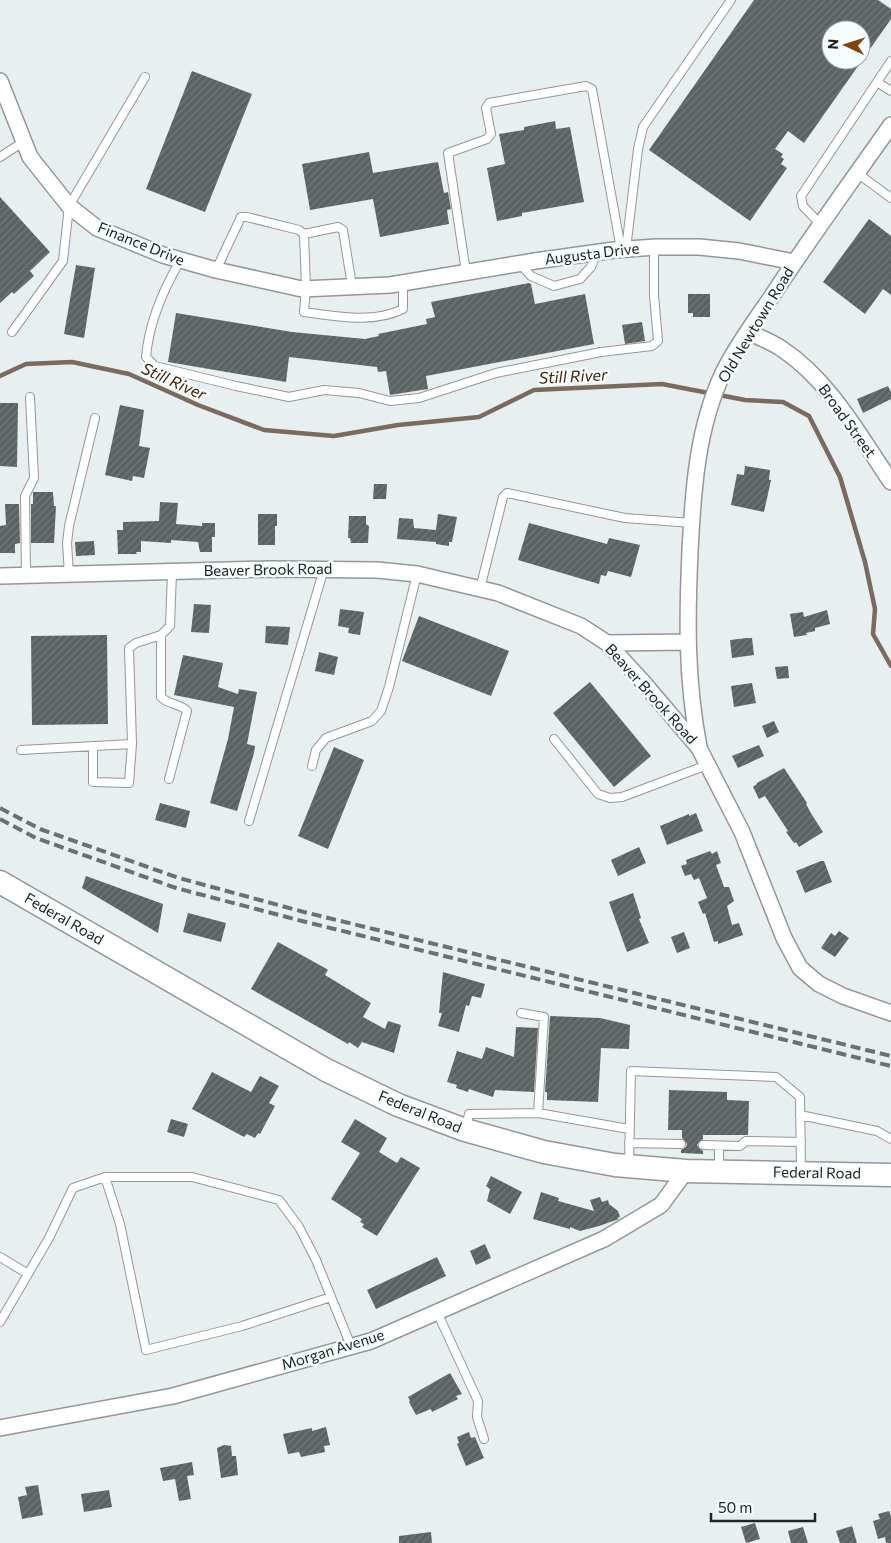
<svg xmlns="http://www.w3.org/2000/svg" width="891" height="1543" font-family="Commissioner,sans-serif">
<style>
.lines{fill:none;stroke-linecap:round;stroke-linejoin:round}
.stream{stroke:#7c6a5e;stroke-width:4.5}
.building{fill:url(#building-hatch);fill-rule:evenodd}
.service-casing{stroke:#919898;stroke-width:10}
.minor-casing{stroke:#919898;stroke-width:18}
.primary-casing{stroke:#919898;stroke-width:25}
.service{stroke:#fff;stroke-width:8}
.minor{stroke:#fff;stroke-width:15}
.primary{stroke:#fff;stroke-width:22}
.rail{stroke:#6b7070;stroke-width:4;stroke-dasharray:10 5;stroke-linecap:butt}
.labels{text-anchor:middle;stroke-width:5;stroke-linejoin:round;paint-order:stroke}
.street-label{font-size:15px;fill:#202323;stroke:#f6fdfd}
.water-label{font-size:16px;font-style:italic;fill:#462001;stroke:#f6fdfd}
</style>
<defs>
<pattern id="building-hatch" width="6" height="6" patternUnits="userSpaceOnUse" patternTransform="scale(1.25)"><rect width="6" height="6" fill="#5b6262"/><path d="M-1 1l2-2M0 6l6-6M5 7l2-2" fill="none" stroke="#737979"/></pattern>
</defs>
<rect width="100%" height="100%" fill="#e8eff0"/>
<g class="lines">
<path class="stream" d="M0 376 26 364 72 362 129 374 198 405 264 430 334 436 398 425 479 417 534 390 662 384 745 400 783 402 809 416 840 477 865 562 875 609 873 634 891 666"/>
</g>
<path class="building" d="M754 0H878L891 9V19L804 143 788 131 775 149 783 154 781 157 784 159 781 164 787 168 750 221 649 150ZM831 30H861V60H831Z
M192 71 252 94 205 212 146 189Z
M555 121 556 129 570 127 584 202 522 213V216L497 221 487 168 505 164 499 134 524 130V127Z
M369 152 373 173 438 162 444 193 448 192 451 209 447 210 449 224 380 237 373 199 310 210 302 164Z
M0 197 50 252 30 271 34 276 14 294 12 292 0 303Z
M869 219 891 236V295L883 289 865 314 823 282Z
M76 265 95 268 84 338 64 334Z
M529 283 531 284 535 304 585 294 594 344 426 376 428 389 390 395 386 371 378 372 377 367 289 357 286 382 168 362 176 313 292 332 365 339 379 336 378 334 427 324 426 319 435 317 431 302Z
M688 294H710V317H693V313H688Z
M642 322 645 341 625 344 622 325Z
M888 386 891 392V399L863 413 857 399Z
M0 403H18L17 467 0 466Z
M120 405 144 410 139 446 150 448 144 478 133 476 132 481 105 475Z
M745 466 770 470 769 480H771L764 512 731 505 737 474 744 475Z
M374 484H387L386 499H373Z
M33 492H53L54 506H56L54 543H31V504H33Z
M160 502 178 503 176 524 202 526V523H215V537H212V552H200L198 542 171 540V543L141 541V552H136L137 554H118L117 530H123V522L159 521Z
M5 504H19L20 543 15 544V553H0V526L6 525Z
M258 514H277V526H275V545H258Z
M438 514 457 517 452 542H449V546L436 544V542L397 539 399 518 413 519 414 528 436 530Z
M349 516H366V524L369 526 368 543H351L350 538H348Z
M529 523 607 544 609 538 640 545 631 577 608 571 606 576 601 575 599 584 518 560Z
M94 541 95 555 76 556 75 542Z
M194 604 211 605 209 633 191 632Z
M340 609 364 612 360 635 348 633 349 628 338 626Z
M827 610 830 624 815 628V631L806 633 807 635 794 637 790 614 803 612 804 617Z
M419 616 509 651 491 696 402 661Z
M266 626 290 627 288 645 265 643Z
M107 635 108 724 32 725 31 636Z
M747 638H752L754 655 732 658 730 640Z
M319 652 338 657 334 675 315 671Z
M183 655 223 663 218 687 238 694 239 689 257 692 247 744 255 746 254 753 237 811 210 803 228 739 234 707 174 695Z
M788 666 789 678 777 679 775 667Z
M590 682 651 756 614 787 553 713Z
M752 683 756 703 734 707 731 686Z
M774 721 779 732 767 738 762 726Z
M759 745 764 756 738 768 732 756Z
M334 747 364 760 328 849 298 836Z
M784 768 807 803 806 804 812 815 823 832 799 847 796 842 794 843 786 832 788 831 765 796 759 799 753 787 757 784V783Z
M160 803 190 811 186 828 155 820Z
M696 813 703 831 667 845 660 826 689 814V816Z
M639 847 646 863 618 876 611 860Z
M710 851 712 854 717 851 721 863 716 865 724 887H729L734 901 727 906 732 925 739 923 743 935 718 944V941L714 942 705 913 703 914 698 902 707 898 699 878 694 880 691 874 685 876 681 866 687 864 686 860Z
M821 861H824L832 882 805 893 796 871Z
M86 876 163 904 158 933 82 888Z
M633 893 641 918 639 919 649 943 627 952 609 902Z
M188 913 226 923 221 942 183 932Z
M839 931 849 938 835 957 821 948 831 933 835 936Z
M684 932 690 948 677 953 671 937Z
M278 942 325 968 328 970 325 975 371 1003 363 1017 385 1029 388 1021 401 1025 394 1053 362 1042 358 1048 349 1042 348 1044 251 989Z
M443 972 485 984 481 998 472 996 469 1006 466 1005 459 1032 438 1026 442 1013H439Z
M550 1016 600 1018 630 1025 629 1049 601 1048 598 1102 547 1100V1092H545Z
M516 1027 538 1028 534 1092 495 1090 493 1097 469 1089 468 1092 456 1088 457 1085 447 1082 457 1051 482 1059 486 1047 514 1057Z
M212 1072 251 1092 260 1076 279 1086 269 1103 275 1106 260 1134 258 1133 255 1138 247 1134 244 1137 192 1109Z
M669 1090 727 1092V1100L749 1101 748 1135H703V1139L699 1142 697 1145 700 1149 703 1151V1154L681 1153V1150L686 1147 687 1144 682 1138V1130H668Z
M171 1119 188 1124 184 1137 167 1132Z
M355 1119 387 1138 379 1152 397 1163 401 1157 420 1168 377 1236 362 1227 364 1224 360 1222 362 1219 331 1199 360 1153 341 1142Z
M491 1176 522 1192 510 1214 487 1201 490 1189 486 1186Z
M541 1192 559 1198 558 1201 594 1211 590 1200 600 1197 602 1202 608 1200 609 1204 618 1211 620 1217 617 1218 619 1219 599 1226 580 1231 570 1227V1229L533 1219Z
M485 1244 491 1258 476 1265 470 1251Z
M437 1257 446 1276 376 1309 367 1290Z
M450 1373 462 1394 456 1396 458 1399 432 1412 431 1409 416 1415 409 1402 410 1401 408 1397Z
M326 1427 330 1445 324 1446 325 1452 301 1457 299 1452 288 1454 283 1434 312 1428V1431Z
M469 1432 471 1438 475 1437 484 1458 466 1466 457 1444 459 1443 457 1437Z
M224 1445 231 1446 232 1456H236L238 1475 221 1478 217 1448Z
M192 1462 194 1475 187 1476 191 1499 179 1501 175 1479 163 1481 160 1468Z
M38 1485 43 1515 22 1519 18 1497 27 1495 25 1487Z
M109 1490 112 1507 84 1512 81 1494Z
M889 1511 891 1516V1543H886L885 1537 878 1539 873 1521 880 1519 878 1514Z
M755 1523 760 1539 746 1543 741 1527Z
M852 1526 857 1543H840L836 1531Z
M803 1527 808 1543H791L788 1531Z
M431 1532 432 1543H399V1536Z"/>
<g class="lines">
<g class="service-casing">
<path id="service" d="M877 82 891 61
M0 157 23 142
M857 173 891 198
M821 225 803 206 801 196 877 82 891 91
M304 234 338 227 343 230 352 286
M626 249 638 149 643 127 731 0
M180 261C163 290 149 323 146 357L155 366 236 386 289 397 324 390 359 393 390 401 419 398 496 373 601 352 652 346 658 341 654 295V247
M520 264 531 276 554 286 580 279 591 267 597 252
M216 270 241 217H247L299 230 304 234 306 288 304 312C336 316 373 324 403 309V283
M466 272 448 153 487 139 491 134 486 108 489 103 586 86 592 89 621 249
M12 332 63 261 69 206 145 77
M69 574 67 543 69 526 95 418
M26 575 25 496 34 478 30 397
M480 589 503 497 507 493 625 518 692 523
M161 635V697C168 705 180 703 187 711L169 779
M554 739 598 794 610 798 622 797 707 765
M93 746V782L129 783 132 744
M21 750 132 744 129 648 136 643 161 635 170 626 172 572
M312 766 316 750 326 738 372 721 381 711 389 687 417 574
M249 821 324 569
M521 1013 544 1017 538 1113 629 1129
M800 1115 877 1131 891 1139
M466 1127 469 1114 538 1113
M629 1143 681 1144
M703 1145 740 1146 746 1141 801 1142
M629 1164 631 1071 776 1077 800 1097 801 1171
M719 1170V1146
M105 1177 120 1224 146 1350 242 1326 331 1297
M0 1257 28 1274
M437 1312 478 1401 477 1417 484 1439
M0 1322 49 1238 73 1188 105 1177H192L279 1200 299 1227 316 1260 351 1346"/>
</g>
<g class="minor-casing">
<path id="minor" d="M0 81 30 157 69 206 97 228 163 255 216 270 302 289 390 285 535 261 614 250 656 247H699L739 251 794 262
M748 332C759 337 772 342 782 349 830 381 859 435 891 482
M0 576 270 569 377 570 417 574 498 593 581 626 607 643 643 682 699 748 742 832 784 938 800 968 819 984 843 996 891 1013
M607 643 688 642
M699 747C686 679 687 619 690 551 693 491 697 428 723 373 736 346 755 321 772 296 810 238 851 182 891 125
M0 1428 173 1396 371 1341 604 1239 661 1205 686 1171"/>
</g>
<g class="primary-casing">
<path id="primary" d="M0 882 326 1070 398 1105 465 1130 544 1152 615 1165 686 1171 891 1175"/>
</g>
<use href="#service" class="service"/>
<use href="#minor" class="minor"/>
<use href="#primary" class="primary"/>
<path class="rail" d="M0 808 40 829 179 878 304 912 891 1056
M0 819 36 838 176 888 302 921 891 1066"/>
</g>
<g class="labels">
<g class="street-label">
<text transform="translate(141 244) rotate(22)" y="5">Finance Drive</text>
<text transform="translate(592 254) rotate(-7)" y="5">Augusta Drive</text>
<text transform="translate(756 325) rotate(-59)" y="5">Old Newtown Road</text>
<text transform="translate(847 421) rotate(54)" y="5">Broad Street</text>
<text transform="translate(268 570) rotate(-1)" y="5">Beaver Brook Road</text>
<text transform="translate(651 694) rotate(48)" y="5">Beaver Brook Road</text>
<text transform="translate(64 919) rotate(30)" y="5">Federal Road</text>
<text transform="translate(420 1112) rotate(22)" y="5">Federal Road</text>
<text transform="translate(817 1173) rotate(1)" y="5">Federal Road</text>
<text transform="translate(333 1350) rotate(-17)" y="5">Morgan Avenue</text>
</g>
<g class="water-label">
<text transform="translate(573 376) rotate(-3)" y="6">Still River</text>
<text transform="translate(174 381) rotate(24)" y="6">Still River</text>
</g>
</g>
<g transform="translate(846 45) rotate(274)"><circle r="24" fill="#f6fdfd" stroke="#a0a6a6"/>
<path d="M0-4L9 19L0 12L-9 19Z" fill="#84440b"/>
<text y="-8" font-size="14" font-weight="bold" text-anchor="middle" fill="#202323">N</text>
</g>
<path d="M711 1513v8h104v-8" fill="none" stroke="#202323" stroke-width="2.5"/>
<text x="718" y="1513" font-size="15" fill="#202323" stroke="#f6fdfd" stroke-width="4" paint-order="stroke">50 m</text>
</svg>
